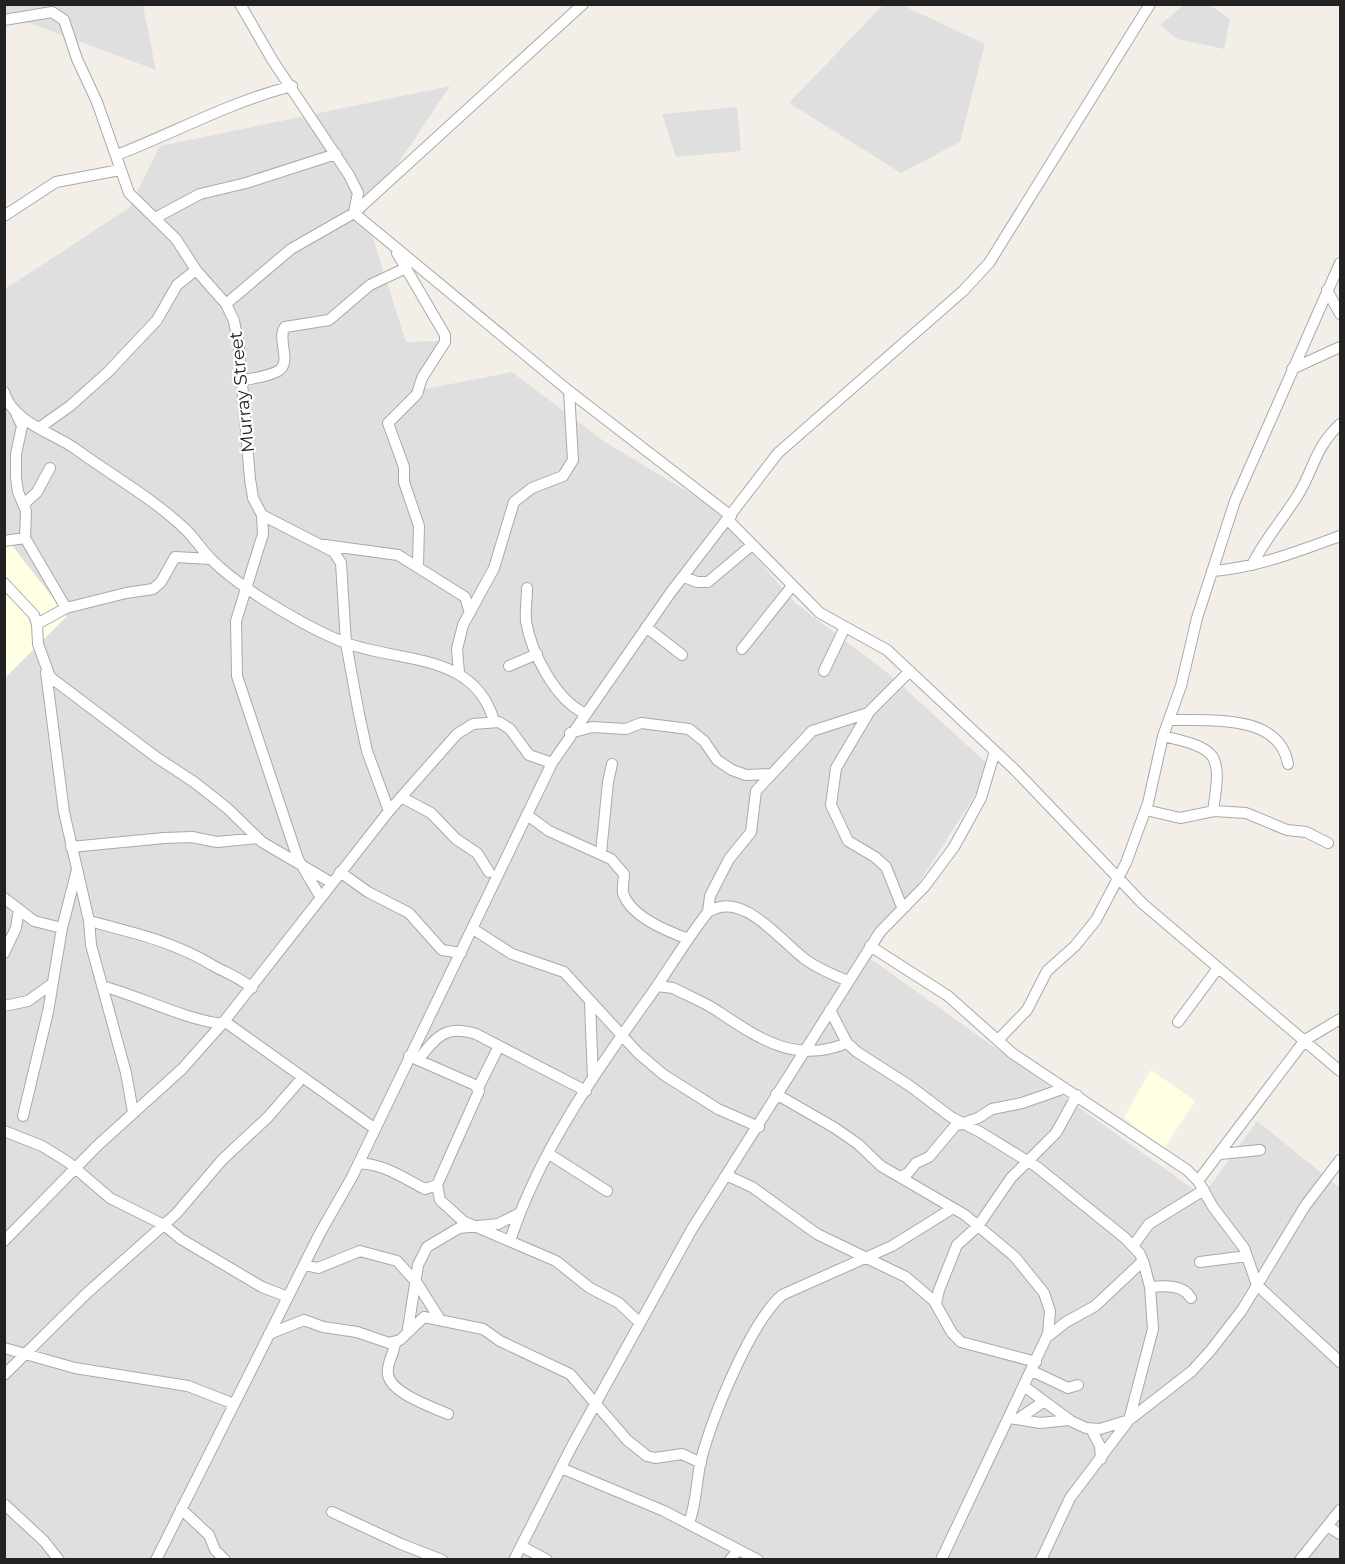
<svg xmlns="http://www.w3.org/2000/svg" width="1345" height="1564" font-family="Montserrat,sans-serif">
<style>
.residential{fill:#e0dfdf}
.education{fill:#ffffe4}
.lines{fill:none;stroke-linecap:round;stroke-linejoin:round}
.minor-casing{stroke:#a9a9a9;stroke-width:12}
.minor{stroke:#fff;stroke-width:10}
.labels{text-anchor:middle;stroke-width:4.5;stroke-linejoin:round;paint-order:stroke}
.street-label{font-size:18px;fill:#222;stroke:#fff}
</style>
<rect width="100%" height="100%" fill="#f3efe8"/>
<path class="residential" d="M4 5H143L156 70 5 14Z
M883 5H902L985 44 960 142 901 173 789 103Z
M1184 5H1210L1230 19 1224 49 1177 39 1160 25Z
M450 86 365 213 406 342 440 341 425 389 512 372 605 442 713 507 794 602 889 674 992 768 871 959 1203 1196 1257 1121 1340 1188V1559L5 1560V289L129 208 160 146Z
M737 107 741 151 676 157 662 114Z"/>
<path class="education" d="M4 535 67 616 5 678H4Z
M1151 1070 1195 1101 1163 1150 1124 1117Z"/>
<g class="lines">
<g class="minor-casing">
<path id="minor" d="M240 4 273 61 349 175 358 193 354 212
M4 20 52 12 64 20 77 59 97 102 129 193 176 239 196 270 226 304 234 321 239 347 250 479 253 498 262 515 263 534 236 621 237 676 298 859 321 898
M117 155C176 132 230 102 292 86
M354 213 569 391 731 516
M4 216 56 182 120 170
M155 218 200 194 246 183 336 154
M397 253 445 335V342L422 378 417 394 388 423 404 467V482L419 526 418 565
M1327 290 1340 314
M226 304 291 249 354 213 583 4
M1292 369 1340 347
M241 381C252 378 268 377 278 371 293 362 276 339 285 327L329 320 370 285 406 268
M4 392C13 423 54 433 77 450 113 476 152 498 184 528 194 537 201 549 211 559 239 588 309 629 346 643 401 663 474 652 494 721
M16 413 22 426 16 454V478L18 492 26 511 25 538 66 608
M39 428 70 406 108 372 157 320 177 285 196 270
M24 504 37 492 50 468
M262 515 334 552 341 563 346 643 359 714 367 751 389 811
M728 520 820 613 887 650 1014 769 1143 904 1340 1071
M4 541 25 538
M325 545 398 555 465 597 470 613
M1252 565C1265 539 1283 519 1298 495 1315 467 1314 449 1340 424
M1212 571C1256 568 1299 551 1340 536
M684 577 697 582H708L752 545
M4 583 34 615 37 624 38 644 50 677 156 757 194 782 227 808 262 842 332 883
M527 588C527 599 525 610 526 621 531 652 555 699 584 713
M37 624 66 608 126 593 153 589 161 582 175 557 211 559
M646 627 682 655
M742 649 792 586
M509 666 537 654
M824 671 845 627
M46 672 64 812 89 921 91 945 126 1073 133 1112
M459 673 457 649 463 625 494 568 514 502 532 488 563 476 573 460 569 391
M868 714 836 768 831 805 848 841 875 857 886 867 902 907
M1170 720C1210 721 1279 713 1288 764
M570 733 592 727 626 729 641 723 689 729 704 741 717 760 732 770 746 775 771 774
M1163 736C1219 749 1222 753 1213 811
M401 797 431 813 456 839 477 853 489 872
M1146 810 1180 818 1214 811 1246 813 1287 830 1306 832 1328 843
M527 815 549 831 611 859 624 874C624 880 622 887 623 893 631 917 667 931 688 939
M71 847 164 838 192 837 217 842 258 838
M601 853 608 782 612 764
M340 872 368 892 409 913 442 950 461 953
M4 898 34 921 62 928
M708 912 710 896 729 859 751 832 756 791 812 731 868 713 910 671
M89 921C131 932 175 942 212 965 226 973 239 977 252 988
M473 929 512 954 564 972 638 1053 664 1075 718 1109 759 1127
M870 946 948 996 1012 1053 1187 1170 1198 1181 1213 1207 1244 1248 1257 1285 1340 1362
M4 953 16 928 19 909
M102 986C142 997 181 1018 222 1024
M657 986 673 988C688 996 705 1002 719 1012 761 1040 796 1064 847 1043
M590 1003 593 1078
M4 1006 28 1001 53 983
M830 1010 847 1043 857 1052 910 1086 951 1117 980 1132 1037 1167 1125 1238 1140 1254 1144 1264 1150 1287 1153 1329 1129 1420 1070 1498 1041 1560
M224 1021 374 1128
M1178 1022 1218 968
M998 1040 1027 1010 1047 971 1075 946 1096 920 1126 863 1148 803 1163 736 1181 686 1197 618 1235 501 1340 263
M409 1056 475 1085 479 1091 437 1185 440 1200 463 1221 556 1261 590 1288 619 1303 639 1322
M419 1059C436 1037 446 1024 476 1034L586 1091
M478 1088 499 1046
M776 1094 835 1128 858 1144 881 1166 965 1215 1015 1257 1044 1293 1050 1311 1048 1334 941 1560
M23 1116 48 1012 62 928 77 870
M4 1131 42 1146 68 1162 110 1198 164 1225 181 1239 262 1287 288 1297
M549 1154 607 1191
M1220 1154 1260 1150
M358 1164C379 1161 407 1180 425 1189L437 1185
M726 1175 752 1187 817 1234 906 1277 934 1301 952 1333 961 1342 1036 1362
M902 1176 908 1173 916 1163 929 1157 955 1126 978 1118 992 1109 1022 1103 1065 1088
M1198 1181 1305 1040 1340 1019
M4 1241 97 1146 182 1069 222 1024 389 811 457 734 473 724 499 722 510 729 529 755 552 763
M510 1241C538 1155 593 1075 645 1003 667 973 685 941 708 912 743 889 781 942 806 960 819 969 833 975 848 981
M1133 1246 1149 1224 1204 1190
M1200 1262 1247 1256
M305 1265 318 1268 360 1251 397 1261 417 1283 439 1318
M1150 1287C1164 1286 1183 1284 1191 1298
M936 1304 939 1290 957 1245 978 1226 1011 1178 1056 1133 1077 1095
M408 1329 418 1265 427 1247 459 1228 498 1224 518 1214
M269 1334 304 1320 323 1327 357 1332 389 1343 400 1340 424 1317 483 1329 500 1341 570 1374 627 1440 647 1456 655 1458 682 1454 701 1463
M1047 1337 1066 1322 1095 1306 1143 1261
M395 1342C395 1353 386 1363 388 1374 390 1393 432 1407 448 1414
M4 1348 75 1368 188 1386 234 1404
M1032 1371 1068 1388 1078 1385
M4 1375 87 1293 176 1214 222 1160 268 1117 302 1078
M1025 1387 1071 1421 1086 1428 1100 1429 1129 1420 1192 1371 1211 1350 1242 1310 1305 1206 1340 1160
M1010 1418 1040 1423 1069 1420
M1018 1419 1043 1402
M1091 1429 1100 1446 1101 1459
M561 1468 664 1511 758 1560
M4 1504 44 1541 59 1560
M181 1509 209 1535 215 1550 225 1560
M332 1512 401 1544 442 1560
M689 1523C697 1502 696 1481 701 1460 712 1418 750 1323 782 1295L892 1246 953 1208
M1327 1526 1340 1534
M521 1546 547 1560
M156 1560 320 1233 352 1177 552 763 671 592 778 453 963 291 989 263 1150 4
M514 1560 572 1446 692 1229 880 932 925 886 954 847 981 798 995 751
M730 1560 738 1550
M1300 1560 1340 1510"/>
</g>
<use href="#minor" class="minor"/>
</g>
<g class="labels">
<g class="street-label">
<text transform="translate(242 392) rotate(-96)" y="6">Murray Street</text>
</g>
</g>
<rect width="1345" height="1564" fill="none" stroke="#222222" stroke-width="12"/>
</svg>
